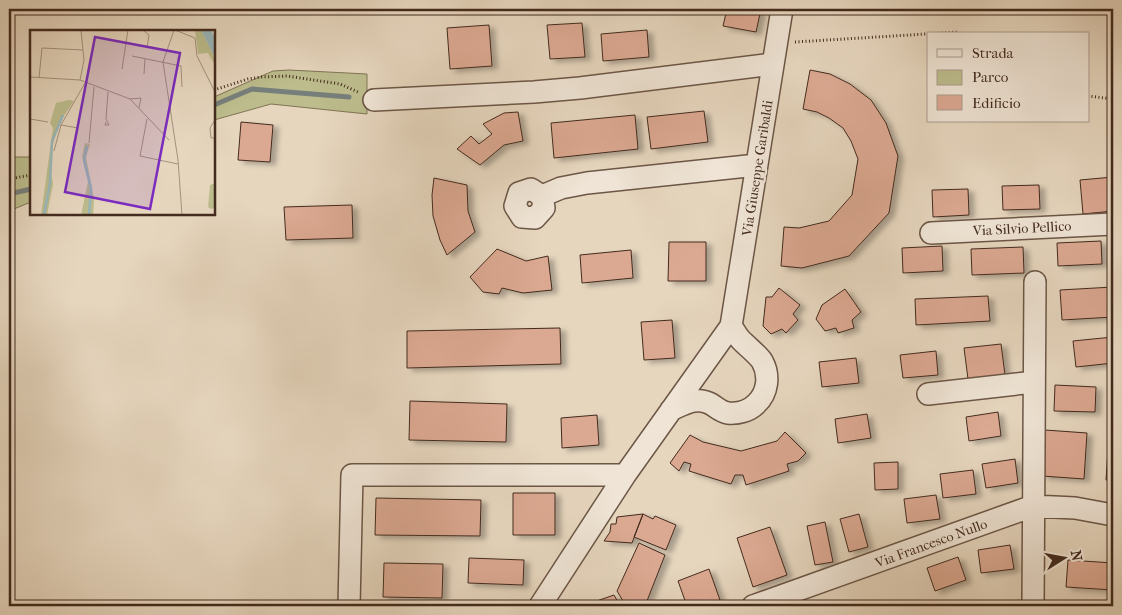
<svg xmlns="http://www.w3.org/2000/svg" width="1122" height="615" font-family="'IM FELL French Canon',serif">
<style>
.green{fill:#bcbc8c;stroke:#807455}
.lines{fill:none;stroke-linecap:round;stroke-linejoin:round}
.stream{stroke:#777f7c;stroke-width:5}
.building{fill:#dba891;stroke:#432b1e;filter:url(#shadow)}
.minor-casing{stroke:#6c5646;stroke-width:24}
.path{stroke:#432b1e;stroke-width:3;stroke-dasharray:1 2.5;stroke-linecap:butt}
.minor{stroke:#efe4d5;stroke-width:21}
.labels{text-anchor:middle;stroke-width:5;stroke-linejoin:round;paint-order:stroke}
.street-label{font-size:14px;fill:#432b1e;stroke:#efe4d5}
.inset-river{fill:none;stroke:#99b7ba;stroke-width:2.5}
.inset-road{fill:none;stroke:#a5927e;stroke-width:1}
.view{fill:#7b2cbf;fill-opacity:0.15;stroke:#7b2cbf;stroke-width:2.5}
.inset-edge{fill:none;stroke:#432b1e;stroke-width:2.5}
</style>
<defs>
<filter id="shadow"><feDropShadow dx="5.5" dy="3" stdDeviation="2.5" flood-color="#0004"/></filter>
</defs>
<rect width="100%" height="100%" fill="#e6d6be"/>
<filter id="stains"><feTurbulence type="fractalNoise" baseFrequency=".004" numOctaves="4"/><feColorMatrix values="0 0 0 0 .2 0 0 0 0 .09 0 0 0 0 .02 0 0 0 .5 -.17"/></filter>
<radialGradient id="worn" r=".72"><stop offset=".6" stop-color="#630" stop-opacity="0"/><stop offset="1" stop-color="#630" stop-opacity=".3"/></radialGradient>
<path class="green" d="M289 70 367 74V114L271 104 214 120V97L273 71Z
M9 157H31V202L9 211Z"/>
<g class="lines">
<path class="stream" d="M214 105 252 89 349 97
M9 194 31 189"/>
</g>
<path class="building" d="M727 9H761L756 32 723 26Z
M582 23 585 57 550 59 547 25Z
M489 25 492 66 450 69 447 28Z
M647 30 649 57 603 61 601 34Z
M810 70 830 74 850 84 871 100 886 123 898 156 889 213 849 256 802 268 781 266 784 227 799 228 829 221 852 195 858 159 851 141 843 128 829 118 817 112 803 109Z
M704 111 708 142 651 149 647 117Z
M518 112 523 141 504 145 480 165 457 149 471 136 479 144 492 134 483 124 504 113Z
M635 115 638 149 554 158 551 123Z
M241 122 273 125 270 162 238 160Z
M1113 177V211L1083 214 1080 180Z
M434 178 467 185 468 211 475 232 447 255 440 240 433 216 432 195Z
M1039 185 1040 209 1003 210 1002 186Z
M968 189 969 215 933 217 932 190Z
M352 205 353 238 286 240 284 207Z
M1101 241 1102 264 1058 266 1057 243Z
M669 242H706V281H668Z
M942 246 943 271 903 273 902 248Z
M1023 247 1024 273 972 275 971 249Z
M497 249 526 261 548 256 552 290 523 293 502 288 499 294 483 292 470 277Z
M631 250 633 278 582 283 580 255Z
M1113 287V317L1062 320 1060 290Z
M779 288 800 305 793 314 798 320 786 333 782 329 771 334 763 326 766 297H772Z
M845 289 861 312 852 320 854 328 838 333 836 328 825 331 816 319 822 305Z
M988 296 990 321 916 325 915 299Z
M672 320 675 358 644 360 641 322Z
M560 328 561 364 407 368V331Z
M1113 337V363L1076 367 1073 341Z
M1001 344 1005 375 968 379 964 348Z
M936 351 938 375 903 378 900 355Z
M856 358 859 383 822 387 819 362Z
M1055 385 1096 387 1095 412 1054 411Z
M410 401 507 404 506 442 409 440Z
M998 412 1001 436 969 441 966 417Z
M867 414 871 438 838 443 835 419Z
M597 415 599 445 562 448 561 418Z
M1045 430 1087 433 1084 479 1042 476Z
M785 432 806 453 798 461 787 464 789 471 746 485 743 475H735L731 484 689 471 691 464 684 462 679 471 670 463 690 435 703 442 741 451 777 441Z
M1109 434H1113V480H1106Z
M1015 459 1018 483 986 488 982 464Z
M898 462V489L875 490 874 463Z
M973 470 976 494 943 498 940 474Z
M513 493H555V535H513Z
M936 495 940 519 907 523 904 499Z
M376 498 481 500 480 536 375 535Z
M643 514 632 543 604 541 610 532 611 524H616L617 517Z
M643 514 653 519 655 516 676 525 666 550 634 537Z
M859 514 868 547 849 552 840 519Z
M825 522 833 562 815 565 807 526Z
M770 527 787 575 753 587 737 538Z
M639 543 665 555 645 606H630L625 604 617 591Z
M1010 545 1014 569 981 573 978 550Z
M958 557 966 580 935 591 927 568Z
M469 558 524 560 523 585 468 583Z
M1068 560 1113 563V590L1066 587Z
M384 563 443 564 442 598 383 597Z
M709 569 720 600 704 606H687L678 581Z
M614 595 620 606H582Z
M1019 600 1021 606H992Z"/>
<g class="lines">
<g class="minor-casing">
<path id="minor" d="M374 100 534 92 580 88 773 64
M531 189 542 196 544 208 535 218 522 217 515 206 519 193Z
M542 196 561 188 587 183 757 165
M931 233 1113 224
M928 394 1034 382
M671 410C684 404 697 396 711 404 716 407 721 412 728 413 738 414 749 411 756 404 768 393 770 375 762 361 757 354 749 348 743 342 738 338 735 331 731 326
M349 606 352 475H625
M540 606 625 475 731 326 782 9
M753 606 1033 506 1075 508 1113 515
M1033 606 1035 282"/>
</g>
<path class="path" d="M795 42 959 32
M214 90 248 79 261 77 287 76 340 84 358 92
M1088 96 1113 99
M9 179 31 175"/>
<use href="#minor" class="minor"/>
</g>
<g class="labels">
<g class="street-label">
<text transform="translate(757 168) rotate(-81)" y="5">Via Giuseppe Garibaldi</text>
<text transform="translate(1022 228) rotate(-3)" y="5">Via Silvio Pellico</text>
<text transform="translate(931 543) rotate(-20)" y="5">Via Francesco Nullo</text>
</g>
</g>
<g transform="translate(30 30)">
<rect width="185" height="185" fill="#e6d6be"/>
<path d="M165 0H171L185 28V35L178 23 168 24ZM39 70 44 71 29 93 23 114 21 142 23 154 17 185H11L23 98 20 93 26 73ZM55 113 60 114 56 127 64 169 63 185H51L58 152 52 126ZM185 153V178L181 179 178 177 180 155Z" fill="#bcbc8c"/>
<path d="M171 0H181L185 8V28Z" fill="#99b7ba"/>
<path class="inset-river" d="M57 116 54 130 61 158 59 185M14 185 20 153 22 111 33 85"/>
<path class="inset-road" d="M113 0 119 5 117 18M144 0 133 32 148 130 152 185M145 0 165 8 167 26 185 62M102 26 151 36 152 57M92 39 98 0M114 44 115 29M0 47 50 50 100 69 139 110M9 48 12 18 53 20M50 50 54 30 51 0M100 69 111 68 109 78M0 89 18 92M117 89 110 126 148 134M185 90 180 98 181 108H185M76 92 75 95H79L76 89 78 62M48 98 31 95 55 53M59 113 64 57M24 121 31 95"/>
<path class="view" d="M65 7 150 23 120 179 35 162Z"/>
<rect width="185" height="185" class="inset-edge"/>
</g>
<rect width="1122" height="615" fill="none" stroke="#e6d6be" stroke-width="30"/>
<rect x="10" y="10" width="1102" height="595" fill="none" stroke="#432b1e" stroke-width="2.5"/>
<rect x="15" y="15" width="1092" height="585" fill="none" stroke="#432b1e"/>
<rect x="927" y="32" width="162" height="90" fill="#efe4d5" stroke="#aa9a8c"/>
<rect x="937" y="49" width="25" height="8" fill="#efe4d5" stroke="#aa9a8c"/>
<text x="972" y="58" font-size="15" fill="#432b1e">Strada</text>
<rect x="937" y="70" width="25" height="15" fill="#bcbc8c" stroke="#aa9a8c"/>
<text x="972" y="82" font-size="15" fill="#432b1e">Parco</text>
<rect x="937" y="95" width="25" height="15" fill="#dba891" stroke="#aa9a8c"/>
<text x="972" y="108" font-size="15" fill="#432b1e">Edificio</text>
<g transform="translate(1064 558) rotate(79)" stroke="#efe4d5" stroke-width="4" paint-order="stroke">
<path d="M0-4L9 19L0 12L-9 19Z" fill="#432b1e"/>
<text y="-8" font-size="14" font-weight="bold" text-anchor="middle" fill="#432b1e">N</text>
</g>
<rect width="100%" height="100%" filter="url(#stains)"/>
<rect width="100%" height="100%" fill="url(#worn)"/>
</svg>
